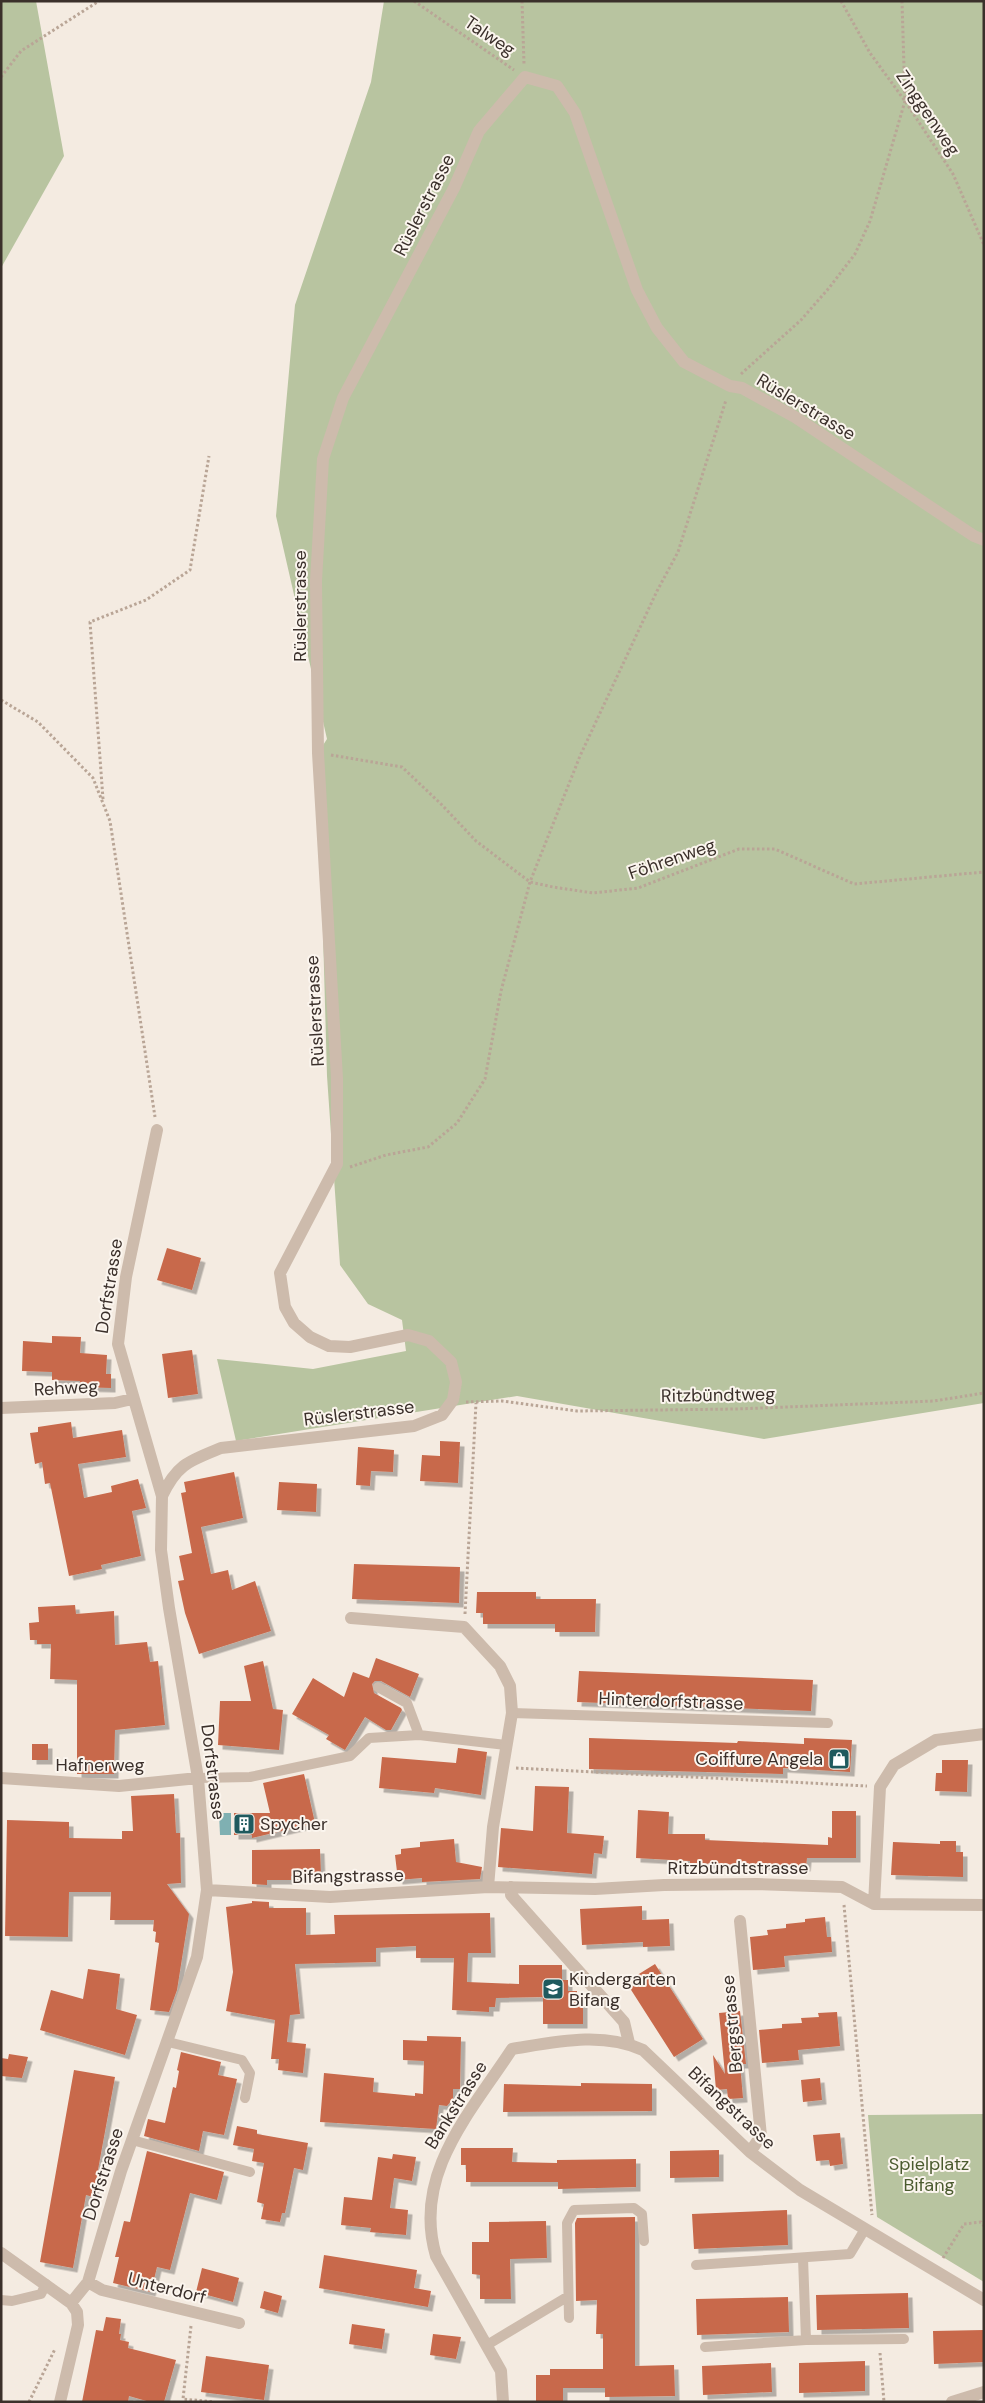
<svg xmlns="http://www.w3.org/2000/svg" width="985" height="2403" font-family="'DM Sans',sans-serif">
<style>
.green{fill:#b8c4a0}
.water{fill:#7fb0b2}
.building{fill:#c8694b;filter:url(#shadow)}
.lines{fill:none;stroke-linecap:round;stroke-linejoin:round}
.path{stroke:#b9a596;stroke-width:3;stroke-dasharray:2.5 2.5;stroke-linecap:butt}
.lane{stroke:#cdbbac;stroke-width:10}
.street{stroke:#cdbbac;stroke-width:12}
.labels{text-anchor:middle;stroke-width:4;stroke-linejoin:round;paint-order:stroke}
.street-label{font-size:18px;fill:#3b302b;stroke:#fbf5ee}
.poi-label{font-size:18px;fill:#3b302b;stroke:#fbf5ee;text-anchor:start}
.park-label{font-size:18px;fill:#4a5a2e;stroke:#fbf5ee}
</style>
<defs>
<filter id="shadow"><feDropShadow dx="4.5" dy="4.5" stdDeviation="0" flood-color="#0004"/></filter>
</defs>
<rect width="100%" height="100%" fill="#f4ebe1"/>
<path class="green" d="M1 1H36L64 156 1 268Z
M384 1H984V1403L764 1439 517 1396 236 1441 217 1359 313 1369 406 1351 402 1320 368 1304 340 1265 327 1076 318 753 327 739 276 516 295 305 371 82Z
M984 2114V2282L877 2217 868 2115Z"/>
<path class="water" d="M219 1813H231V1835H220Z"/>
<path class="building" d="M167 1248 201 1258 192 1290 157 1280Z
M52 1336 81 1337 80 1353 107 1355 106 1374H111V1388L80 1387V1381L52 1380V1372L22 1371 23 1341 52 1343Z
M192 1350 198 1394 168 1398 162 1354Z
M71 1422 73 1438 122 1430 126 1457 78 1464 84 1498 112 1492 111 1486 138 1479 146 1508 132 1511 141 1556 101 1565 102 1569 69 1576 50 1483 45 1484 42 1462 35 1464 30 1433 38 1432V1427Z
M440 1441 460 1442 458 1483 420 1481 422 1455 440 1456Z
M358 1447 394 1450 393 1472 371 1471 370 1486 356 1485Z
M234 1472 243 1518 201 1527 211 1574 228 1570 232 1590 255 1581 271 1631 199 1654 185 1613 178 1581 184 1580 179 1556 192 1553 181 1493 186 1492 184 1482Z
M279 1482 317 1484 316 1512 277 1510Z
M354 1564 460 1567 459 1603 352 1599Z
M477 1592H536V1599H596L595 1632H555V1624H483V1613H476Z
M75 1605 76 1614 114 1611 115 1645 147 1642 150 1662 158 1661 165 1725 115 1730 114 1774H77V1680L50 1679 51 1644H37V1640H30L29 1623 39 1622 38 1607Z
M376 1658 419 1674 410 1697 381 1681H375L372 1684 374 1693 401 1708 402 1710 391 1730H386L365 1717 345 1750 326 1739 329 1735 292 1714 313 1678 344 1697 353 1672 369 1678Z
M263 1661 273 1709 283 1710 279 1750 218 1745 220 1701H251L244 1666Z
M579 1671 813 1680 811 1711 577 1702Z
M589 1738 737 1743 738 1741 804 1744V1738L852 1740 850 1772 783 1768V1774L589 1769Z
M32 1744H48V1760H32Z
M458 1748 487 1752 481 1795 435 1788 434 1793 379 1788 382 1757 456 1763Z
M942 1760H968L967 1792 935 1791 936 1773H942Z
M304 1774 315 1823 252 1838V1835H234V1813H270L263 1783Z
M535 1786 569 1787 567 1833 604 1836 602 1854 594 1853 592 1874 498 1867 501 1828 533 1831Z
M174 1794 176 1833H180L181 1883 167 1884 189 1914 177 1990 169 2012 150 2010 159 1943 155 1942 156 1932 153 1931 154 1920H110L111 1892H69L68 1937 5 1936 7 1820 69 1822V1838L122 1839V1831H133L131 1796Z
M638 1810 669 1812 668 1834H705V1840L828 1845V1837L832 1838V1811H856V1858H807L806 1867 690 1863V1861L636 1858Z
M454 1839 456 1862 482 1867 480 1879 422 1882V1878L398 1880 395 1855 401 1854V1849L420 1847V1842Z
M940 1841H956V1852H963V1877L891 1875 893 1842 940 1844Z
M320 1849 321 1875 291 1876V1880H267V1885L252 1884V1850Z
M252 1901 269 1902V1908H306V1935L335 1934 334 1915 490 1913 491 1953H468L467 1982 519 1984V1965H562V1980H568V1991H577V2000H583V2024H543V1997L496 1998 495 2007H489V2012L452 2010 454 1958H416V1946L376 1948V1962L295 1964 300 2014 290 2015 287 2042 306 2044 303 2073 278 2070 279 2059H271L275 2020 226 2011 233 1972 226 1907 252 1903Z
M642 1906V1920L669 1919 670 1946 643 1947V1942L582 1945 580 1909Z
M825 1917 827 1937H831L832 1952 784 1956 785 1967 753 1970 750 1937 768 1935 767 1930 786 1928V1924L805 1922V1919Z
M655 1964 703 2039 674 2057 626 1982Z
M88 1969 120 1974 116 2009 137 2015 125 2055 40 2030 51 1990 83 1999Z
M740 2011 746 2064H740L743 2098 728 2099 727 2089 716 2090 713 2055 725 2074 719 2013Z
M837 2012 840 2046 798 2050 799 2060 762 2063 759 2030 782 2028V2024L802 2023 801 2018 819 2017 818 2013Z
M427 2036 461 2037 460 2089H453V2099L447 2106 439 2105 436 2129 320 2122 324 2073 374 2078 373 2092 415 2096V2093L423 2094 424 2061 403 2060V2040L427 2041Z
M181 2052 221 2062 218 2075 237 2079 224 2135 203 2131 199 2151 144 2136 148 2119 165 2123 173 2087 176 2088 179 2071 177 2070Z
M9 2054 28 2057 22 2078 1 2076V2058L8 2059Z
M74 2070 115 2077 93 2197 86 2195 73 2268 40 2262Z
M820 2078 822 2100 803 2102 801 2080Z
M581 2083 652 2084V2111L503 2112 504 2084 581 2086Z
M237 2126 257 2130V2134L308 2143 303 2170 294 2168 285 2213H282L280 2222 261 2219 264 2204 257 2202 264 2163 252 2161 254 2149 233 2145Z
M840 2133 843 2164 830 2166 829 2160 816 2161 813 2135Z
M461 2148H513L512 2162 557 2163V2160L636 2159V2187L558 2189V2182H466V2165H461Z
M719 2150V2177L670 2178V2151Z
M147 2151 224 2172 217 2200 190 2193 170 2270 157 2267 151 2292 113 2283 119 2257H115L124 2221 130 2222Z
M393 2154 416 2157 412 2181 394 2178 390 2208 408 2210 406 2235 370 2232 371 2228 341 2225 344 2197 372 2200 378 2157 392 2159Z
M787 2210 788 2245 694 2249 692 2214Z
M635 2217V2366L674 2365 675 2396 605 2397V2388H563V2402H536V2375H550V2369H603V2334H596L597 2300 576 2301 575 2223 577 2218Z
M546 2221 547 2258 510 2259 511 2299H480V2275L472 2274V2242H489V2222Z
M324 2255 417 2270 414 2288 431 2291 428 2307 319 2288Z
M202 2268 239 2278 233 2302 196 2292Z
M264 2291 282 2296 278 2313 260 2308Z
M908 2293 909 2328 817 2330 816 2295Z
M788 2297 789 2332 697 2335 696 2299Z
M106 2317 121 2319 119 2334H121L120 2340 129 2342 128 2348 176 2360 164 2402H150L129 2396 128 2402H82L96 2330 103 2331Z
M352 2324 385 2329 382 2349 349 2344Z
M984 2330V2362L934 2364 933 2331Z
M433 2334 461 2337 456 2359 430 2355Z
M206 2356 269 2365 264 2400 201 2392Z
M865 2361V2391L799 2393V2363Z
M771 2363 772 2392 703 2395 702 2366Z"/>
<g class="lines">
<path class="path" d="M414 1 514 70
M522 1 524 64
M841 1 870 53 905 101 953 174 984 245
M1 77 21 51 99 1
M741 374 801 320 829 288 855 254 870 221 905 101 902 1
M1 700 38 722 93 778 110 821 155 1117
M331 755 402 767 441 804 476 841 530 882 553 887 593 893 638 888 739 849H775L854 884 984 872
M103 799 90 622 146 600 190 570 209 456
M350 1167 386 1155 428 1147 457 1123 485 1079 501 991 530 882 580 756 657 591 678 552 726 400
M466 1402 502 1401 577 1411 737 1409 934 1401 984 1393
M465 1614 476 1403
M516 1768 867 1786
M844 1905 872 2215
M943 2258 964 2224 981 2222 984 2226
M191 2326 183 2399 214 2402
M880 2353 884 2402
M29 2402 55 2349"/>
<path class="lane" d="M378 1687 407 1703 419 1735
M512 1713 828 1723
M198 1778 250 1777 350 1756 369 1738 419 1735 506 1745
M168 2042 242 2060 250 2073 245 2098
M132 2140 250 2172
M803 2258 806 2340
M696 2265 850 2254 865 2229
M1 2300 12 2301 41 2294 46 2284
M569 2318 567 2223 574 2210 634 2208 642 2214 644 2241
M487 2345 567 2297
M705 2347 806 2340 904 2339"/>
<path class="street" d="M1 1408 115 1403 132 1399
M162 1496C177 1464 189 1461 221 1448L414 1426 442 1415 453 1400 456 1382 451 1362 429 1341 408 1335 350 1347 329 1346 310 1337 294 1323 285 1307 280 1273 337 1164V1078L318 753 316 581 323 459 343 398 454 188 479 131 525 77 557 86 575 113 637 290 657 328 684 362 730 386 742 388 795 417 974 536 984 540
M351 1618 464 1627 500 1666 510 1686 512 1713 493 1827 488 1887
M1 1778 119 1786 198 1778
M511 1887V1895L624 2022 629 2043
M207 1890 330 1897 488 1887 595 1889 664 1885 757 1884 842 1887 874 1904 984 1905
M874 1904 880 1787 894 1765 936 1740 984 1734
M740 1921 761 2136 750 2152
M1 2253 71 2303
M88 2282 102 2290 239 2323
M60 2402 78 2325 77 2312 71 2303 88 2282 121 2171 197 1957 207 1890 198 1778 169 1608 161 1550 162 1496 118 1344 126 1277 157 1130
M503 2402 501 2371 436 2256C412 2175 470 2113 512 2049 555 2042 602 2031 643 2050L750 2152 800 2190 984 2300
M952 2402 984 2392"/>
</g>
<defs>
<g id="shop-square" transform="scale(1.125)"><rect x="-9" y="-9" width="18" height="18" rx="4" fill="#1f5a5e" stroke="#fbf5ee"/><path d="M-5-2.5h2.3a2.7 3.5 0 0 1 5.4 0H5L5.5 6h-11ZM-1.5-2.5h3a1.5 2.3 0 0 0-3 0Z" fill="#fff"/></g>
<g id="building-square" transform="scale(1.125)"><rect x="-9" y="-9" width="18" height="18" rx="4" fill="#1f5a5e" stroke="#fbf5ee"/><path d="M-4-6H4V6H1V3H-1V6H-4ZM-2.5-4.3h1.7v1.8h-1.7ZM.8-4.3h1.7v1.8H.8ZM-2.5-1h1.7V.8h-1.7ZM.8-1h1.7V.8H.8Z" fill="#fff"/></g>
<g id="school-square" transform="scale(1.125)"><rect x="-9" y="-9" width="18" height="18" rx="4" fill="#1f5a5e" stroke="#fbf5ee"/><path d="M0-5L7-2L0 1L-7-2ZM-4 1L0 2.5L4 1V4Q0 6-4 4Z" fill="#fff"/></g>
</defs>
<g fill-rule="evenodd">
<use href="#shop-square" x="839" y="1759"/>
<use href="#building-square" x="244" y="1824"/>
<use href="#school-square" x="553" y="1989"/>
</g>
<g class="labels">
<g class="street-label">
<text transform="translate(490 36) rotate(34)" y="6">Talweg</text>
<text transform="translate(928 113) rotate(56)" y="6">Zinggenweg</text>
<text transform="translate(424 205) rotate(-63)" y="6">Rüslerstrasse</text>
<text transform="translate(806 407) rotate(31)" y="6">Rüslerstrasse</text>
<text transform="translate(300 606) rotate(-90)" y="6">Rüslerstrasse</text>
<text transform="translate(672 859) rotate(-19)" y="6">Föhrenweg</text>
<text transform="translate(315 1011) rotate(-93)" y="6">Rüslerstrasse</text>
<text transform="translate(109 1286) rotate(-81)" y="6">Dorfstrasse</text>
<text transform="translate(66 1388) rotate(-3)" y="6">Rehweg</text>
<text transform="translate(718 1395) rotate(-1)" y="6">Ritzbündtweg</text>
<text transform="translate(359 1413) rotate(-7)" y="6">Rüslerstrasse</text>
<text transform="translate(671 1701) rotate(2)" y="6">Hinterdorfstrasse</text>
<text x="100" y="1771">Hafnerweg</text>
<text transform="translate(213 1772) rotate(83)" y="6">Dorfstrasse</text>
<text x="738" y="1874">Ritzbündtstrasse</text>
<text transform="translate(348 1876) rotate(-1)" y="6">Bifangstrasse</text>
<text transform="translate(732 2024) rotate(-95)" y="6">Bergstrasse</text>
<text transform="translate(456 2105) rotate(-58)" y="6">Bankstrasse</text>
<text transform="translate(732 2108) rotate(43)" y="6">Bifangstrasse</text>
<text transform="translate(103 2174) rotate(-72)" y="6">Dorfstrasse</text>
<text transform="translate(167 2288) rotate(14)" y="6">Unterdorf</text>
</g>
<g class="poi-label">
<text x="823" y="1765" text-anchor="end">Coiffure Angela</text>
<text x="260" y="1830">Spycher</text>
<text x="569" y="1985">Kindergarten<tspan x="569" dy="21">Bifang</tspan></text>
</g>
<g class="park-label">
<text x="929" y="2170">Spielplatz<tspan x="929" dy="21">Bifang</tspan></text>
</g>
</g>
<rect width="985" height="2403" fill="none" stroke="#3b302b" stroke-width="5"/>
</svg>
